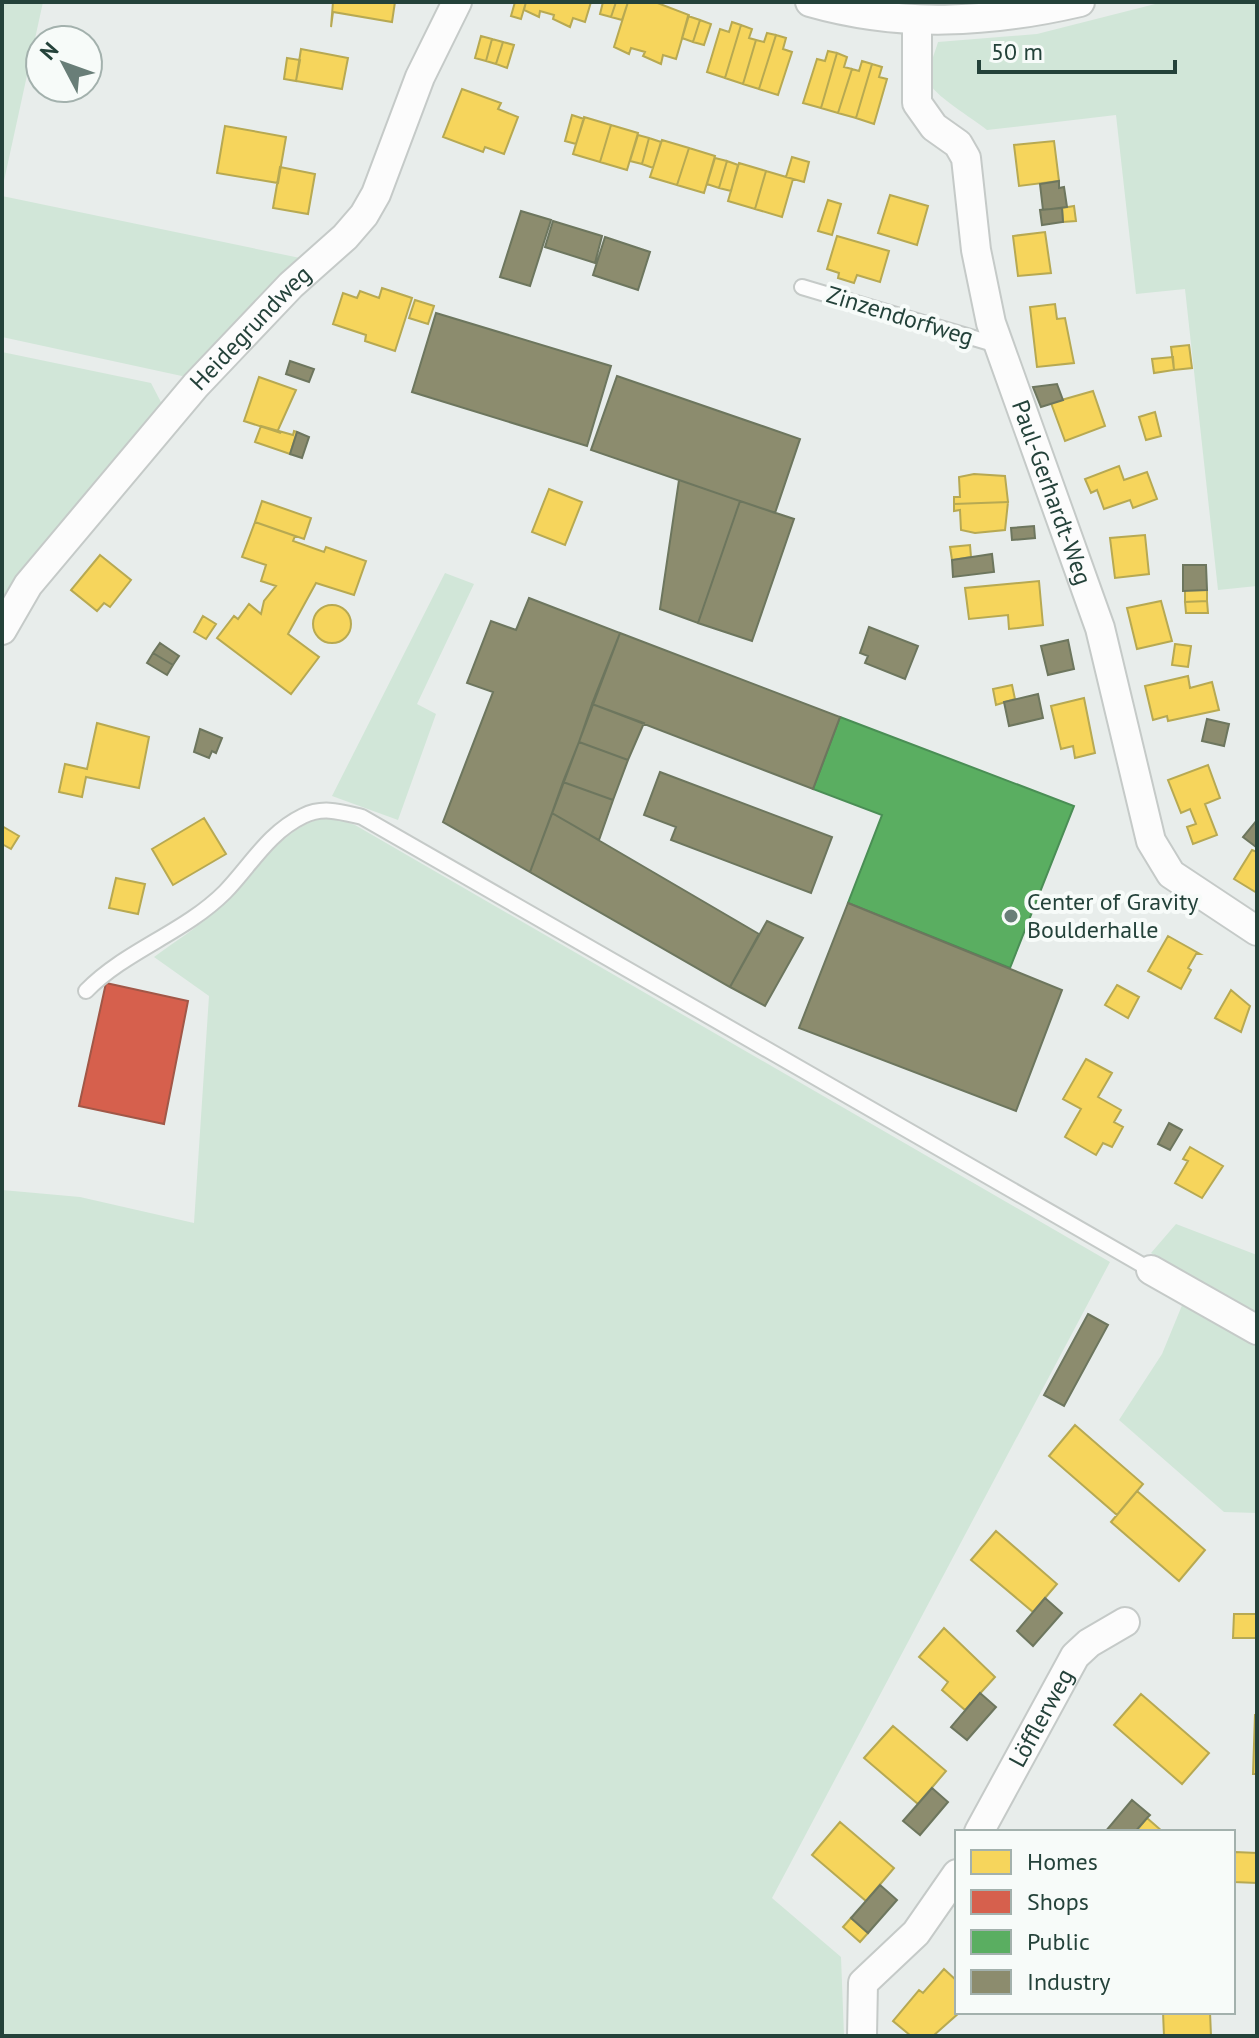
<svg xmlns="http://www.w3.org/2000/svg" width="1259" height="2038" font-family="'PT Sans',sans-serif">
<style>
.green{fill:#d1e6d8}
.homes{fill:#f6d55c;stroke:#b7a952;stroke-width:2}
.shops{fill:#d6604d;stroke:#a15747;stroke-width:2}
.public{fill:#5aae61;stroke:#4a8e55;stroke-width:2}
.industry{fill:#8c8c6e;stroke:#6d765e;stroke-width:2}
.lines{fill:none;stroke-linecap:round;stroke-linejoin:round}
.service-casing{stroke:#c5cac8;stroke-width:18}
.minor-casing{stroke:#c5cac8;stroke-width:32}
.service{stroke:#fcfcfc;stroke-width:14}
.minor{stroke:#fcfcfc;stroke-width:28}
.poi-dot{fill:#697e78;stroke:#f7fbf9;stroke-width:3}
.labels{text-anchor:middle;stroke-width:8;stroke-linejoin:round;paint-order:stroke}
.street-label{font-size:24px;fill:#24423a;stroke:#f7fbf9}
.poi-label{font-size:24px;fill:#24423a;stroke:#f7fbf9;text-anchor:start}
</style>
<rect width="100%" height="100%" fill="#e8edeb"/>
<path class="green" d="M2 2H43L2 190Z
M1163 2H1257V586L1218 590 1185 289 1136 294 1116 115 987 130C974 119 931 94 929 81 927 70 935 53 938 42L1037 34Z
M2 196 300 258 191 378 2 337Z
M2 352 151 383 164 408 2 608Z
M445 573 474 584 417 704 436 714 398 820 332 796Z
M329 816 355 825 1110 1262 772 1898 841 1957 844 2036H2V1190L80 1197 194 1223 209 996 154 957C179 939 205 922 227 901 262 868 280 827 329 816Z
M1176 1224 1257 1255V1316L1151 1253Z
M1183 1303 1257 1346V1513L1224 1512 1119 1420 1162 1354Z"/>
<path class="homes" d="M333 2H395L392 22 333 12 331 27Z
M515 2H526L521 19 511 16Z
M526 2H591L585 22 573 18 570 27 553 19 554 15 540 11 539 17 524 10Z
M603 2H616L611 17 600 14Z
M616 2H628L622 20 611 17Z
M628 2H655L689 15 676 59 663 55 661 64 643 56 645 52 631 48 629 54 614 47Z
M688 16 700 20 693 42 682 38Z
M700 20 711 24 704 45 693 42Z
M732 22 741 25 725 78 707 72 720 29 729 32Z
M741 25 752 29 749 38 756 40 743 84 725 78Z
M767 33 776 35 759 89 743 84 756 40 764 42Z
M776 35 786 38 783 49 792 52 778 95 759 89Z
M481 36 492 39 486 61 475 58Z
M492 39 503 42 496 64 486 61Z
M503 42 514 45 507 68 496 64Z
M301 49 348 58 342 89 296 81Z
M828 51 837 53 821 108 803 103 817 59 825 61Z
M837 53 847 57 844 67 852 69 838 113 821 108Z
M287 58 300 60 296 81 284 79Z
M862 61 872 64 856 118 838 113 852 69 859 71Z
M872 64 882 67 879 77 887 79 874 124 856 118Z
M462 89 501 103 498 109 518 117 504 154 485 147 483 152 443 137Z
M572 115 584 119 576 144 565 141Z
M584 117 611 125 600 162 573 154Z
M611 125 638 133 627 170 600 162Z
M225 126 286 137 278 183 217 173Z
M638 135 649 138 642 164 630 161Z
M649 138 661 142 653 168 642 164Z
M662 140 689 148 677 185 650 177Z
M1054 141 1059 181 1019 186 1014 145Z
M689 148 715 156 704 193 677 185Z
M792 157 809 162 804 182 786 177Z
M715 158 727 161 719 188 707 184Z
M727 161 738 165 731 191 719 188Z
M739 163 766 171 755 209 728 201Z
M280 167 315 174 308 214 273 208Z
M766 171 793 179 782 217 755 209Z
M890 195 928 206 917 245 878 233Z
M828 200 841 204 832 235 818 231Z
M1074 206 1076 221 1063 222 1062 208Z
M1045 232 1051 273 1018 276 1013 236Z
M837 236 889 251 880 282 857 275 854 283 838 278 839 273 827 269Z
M382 288 412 298 395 351 365 341 366 335 333 324 343 293 357 298 360 291 379 298Z
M415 300 434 306 428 324 409 318Z
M1055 304 1057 319 1065 318 1074 363 1037 367 1030 307Z
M1189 345 1192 368 1174 370 1171 347Z
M1173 357 1174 370 1154 373 1152 359Z
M259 377 296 390 278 430 281 433 244 421Z
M1093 391 1105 426 1065 441 1051 403Z
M1155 412 1161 436 1146 440 1139 417Z
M261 426 293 435 294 431 297 432 290 454 255 442Z
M1119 466 1124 480 1147 472 1157 499 1133 508 1130 500 1104 509 1097 490 1091 493 1085 479Z
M974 474 1005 476 1008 502 954 504V497H960L959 477Z
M549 489 582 502 565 545 532 532Z
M262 501 311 518 304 539 255 522Z
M1008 502 1005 530 975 533 961 530 960 510 954 511V504Z
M255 522 295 536 293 541 324 552 326 547 366 561 354 595 316 583 288 634 319 657 291 694 217 638 234 616 238 619 249 604 261 614 264 601 276 586 261 581 266 565 242 557Z
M1145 535 1149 574 1115 578 1110 538Z
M970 545 971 557 952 560 950 547Z
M100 555 131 580 110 607 104 603 97 611 71 590Z
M1039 581 1043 625 1009 629 1008 615 969 619 965 588Z
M1185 590H1207V601L1185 602Z
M1161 601 1172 641 1137 649 1127 608Z
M1207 601 1208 613H1186L1185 602Z
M313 624a19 19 0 1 1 38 0a19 19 0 1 1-38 0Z
M203 616 216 624 206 639 194 632Z
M1175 644 1191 646 1188 667 1172 665Z
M1188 676 1190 688 1212 682 1219 710 1168 721 1167 716 1153 720 1145 686Z
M1012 685 1015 699 996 705 993 689Z
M1084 698 1095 753 1075 758 1073 746 1061 749 1051 706Z
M97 723 149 737 139 788 86 777 82 797 59 792 65 764 87 769Z
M1208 765 1220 798 1205 804 1217 835 1193 844 1187 827 1196 824 1190 809 1181 813 1168 780Z
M204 818 226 854 173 885 152 849Z
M2 826 19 836 11 849 2 844Z
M1252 850 1257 852V893L1234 879Z
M116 878 145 884 138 914 109 908Z
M1168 936 1200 954H1196L1188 968 1191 970 1181 989 1148 971Z
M1117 985 1139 997 1128 1018 1105 1005Z
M1231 990 1250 1006 1241 1032 1215 1018Z
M1086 1059 1112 1073 1098 1097 1121 1110 1114 1122 1123 1127 1112 1147 1103 1143 1096 1155 1065 1137 1081 1109 1063 1099Z
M1190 1147 1223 1166 1202 1198 1175 1183 1188 1161 1183 1159Z
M1075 1425 1143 1484 1117 1515 1049 1456Z
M1137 1491 1205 1550 1179 1581 1111 1522Z
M996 1531 1057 1584 1033 1612 971 1560Z
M1234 1614H1257V1638H1233Z
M944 1628 995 1677 965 1710 942 1690 948 1682 919 1657Z
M1141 1694 1209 1753 1182 1784 1114 1725Z
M1255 1715H1257V1774H1253Z
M893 1726 946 1771 918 1804 864 1758Z
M1147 1818 1163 1832H1135Z
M840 1822 894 1868 866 1901 812 1855Z
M1235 1852 1257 1853V1883L1234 1882Z
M851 1918 868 1933 860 1942 843 1927Z
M944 1969 957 1981 960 2012 933 2036H911L893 2021 919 1990 923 1993Z
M1163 2012H1210L1211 2036H1164Z"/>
<path class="shops" d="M106 983 188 1001 164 1124 79 1106Z"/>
<path class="public" d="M840 717 1074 806 1010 968 848 903 882 815 813 789Z"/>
<path class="industry" d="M1059 181V188L1064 187 1067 207 1043 210 1040 184Z
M1062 208 1063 222 1042 225 1040 210Z
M521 211 551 220 530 286 500 277Z
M553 221 602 236 595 263 545 247Z
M605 237 650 252 638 290 593 275Z
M436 313 611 366 587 446 412 392Z
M290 361 314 369 309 382 286 374Z
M617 376 800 439 775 513 591 450Z
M1057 384 1063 400 1041 407 1033 387Z
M297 432 309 437 302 458 290 454Z
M679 480 740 501 698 623 660 609Z
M740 501 794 519 752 641 698 623Z
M1034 526 1035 538 1012 540 1011 528Z
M992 554 994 572 953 577 952 560Z
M1183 565H1206L1207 590 1183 591Z
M529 598 620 633 530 872 443 822 493 692 467 683 491 621 516 630Z
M869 627 918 646 905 679 865 663 868 656 860 653Z
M620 633 840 717 813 789 592 704Z
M1068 640 1074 669 1048 675 1041 646Z
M160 643 179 656 173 665 153 653Z
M153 653 173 665 167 675 147 663Z
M1038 694 1043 718 1009 726 1004 702Z
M592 704 644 723 628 760 579 742Z
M1207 719 1229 724 1224 746 1202 741Z
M200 729 222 738 216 753 212 751 209 758 194 752Z
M579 742 628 760 613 800 563 782Z
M660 772 832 837 811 893 671 840 676 827 644 815Z
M563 782 613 800 599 840 552 813Z
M552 813 759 934 730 987 530 872Z
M1257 820V846L1256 847 1243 837Z
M848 903 1062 990 1016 1111 799 1028Z
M767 921 803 938 765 1006 730 987Z
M1169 1123 1182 1130 1170 1150 1158 1144Z
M1088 1314 1108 1325 1064 1406 1044 1395Z
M1045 1598 1062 1613 1033 1646 1017 1631Z
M980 1693 996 1707 967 1740 951 1727Z
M932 1788 948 1802 920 1835 903 1821Z
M1132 1800 1150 1815 1147 1818 1135 1832H1105Z
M880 1885 897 1900 868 1933 851 1918Z"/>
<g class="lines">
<g class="service-casing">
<path id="service" d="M802 287 997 345
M86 991C126 950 184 933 225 892 251 865 268 833 303 816 323 806 341 812 362 817L1151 1270"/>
</g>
<g class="minor-casing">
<g id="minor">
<path d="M810 2C901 28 989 23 1080 2"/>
<path id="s1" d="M917 21V103L934 127 958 144 966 158 976 250 991 323 1100 628 1151 841 1171 874 1257 931"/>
<path id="s2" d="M2 630 28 585 196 385 291 285 345 237 364 215 376 194 420 77 457 2"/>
<path d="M1151 1270 1257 1330"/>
<path id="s3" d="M979 1832 1075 1656 1089 1643 1125 1622"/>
<path d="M862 2036 863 1983 916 1933 957 1874"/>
</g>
</g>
<use href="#service" class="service"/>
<use href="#minor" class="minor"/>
</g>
<circle class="poi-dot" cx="1011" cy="916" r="8"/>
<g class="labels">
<g class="street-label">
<text transform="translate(900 316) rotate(17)" y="8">Zinzendorfweg</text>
<text dy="8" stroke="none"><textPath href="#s2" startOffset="392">Heidegrundweg</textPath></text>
<text dy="8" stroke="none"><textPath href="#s1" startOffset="504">Paul-Gerhardt-Weg</textPath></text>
<text dy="8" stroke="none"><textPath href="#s3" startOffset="130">Löfflerweg</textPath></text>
</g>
<g class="poi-label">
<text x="1027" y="910">Center of Gravity<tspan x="1027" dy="28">Boulderhalle</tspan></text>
</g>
</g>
<rect width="1259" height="2038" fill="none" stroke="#24423a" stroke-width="8"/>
<rect x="955" y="1830" width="280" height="184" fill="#f7fbf9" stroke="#a3b1ad" stroke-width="2"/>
<rect x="971" y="1850" width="40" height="24" fill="#f6d55c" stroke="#a3b1ad" stroke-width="2"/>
<text x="1027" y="1870" font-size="24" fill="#24423a">Homes</text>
<rect x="971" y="1890" width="40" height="24" fill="#d6604d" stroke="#a3b1ad" stroke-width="2"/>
<text x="1027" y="1910" font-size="24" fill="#24423a">Shops</text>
<rect x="971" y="1930" width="40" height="24" fill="#5aae61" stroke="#a3b1ad" stroke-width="2"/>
<text x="1027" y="1950" font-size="24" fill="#24423a">Public</text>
<rect x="971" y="1970" width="40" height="24" fill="#8c8c6e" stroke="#a3b1ad" stroke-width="2"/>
<text x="1027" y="1990" font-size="24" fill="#24423a">Industry</text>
<g transform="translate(64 64) rotate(311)"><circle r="38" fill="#f7fbf9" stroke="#a3b1ad" stroke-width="2"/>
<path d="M0-6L14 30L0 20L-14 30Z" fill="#697e78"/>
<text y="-12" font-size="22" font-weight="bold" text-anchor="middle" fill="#24423a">N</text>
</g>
<path d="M979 60v12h196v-12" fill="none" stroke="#24423a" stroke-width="4"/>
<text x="991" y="60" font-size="24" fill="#24423a" stroke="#f7fbf9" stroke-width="6" paint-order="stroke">50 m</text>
</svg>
